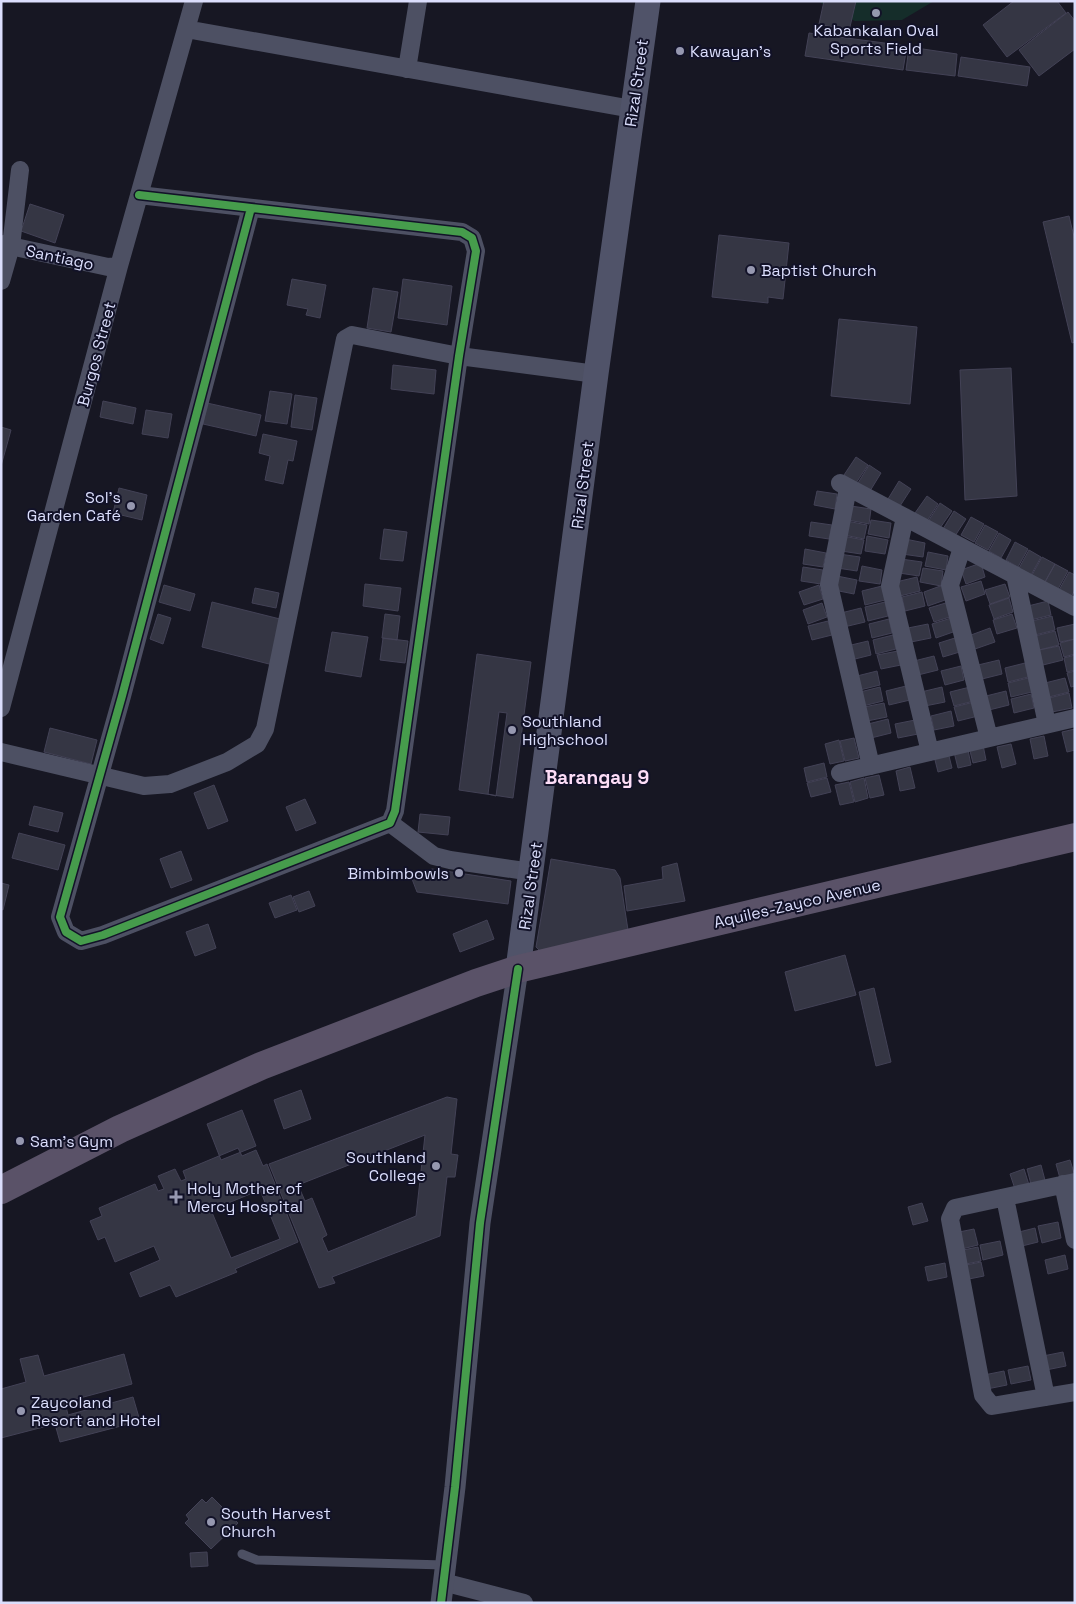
<svg xmlns="http://www.w3.org/2000/svg" width="1076" height="1604" font-family="'Space Grotesk',sans-serif">
<style>
.green{fill:#152d2a}
.building{fill:#353644;stroke:#434256;fill-rule:evenodd}
.lines{fill:none;stroke-linecap:round;stroke-linejoin:round}
.service{stroke:#4d5063;stroke-width:9}
.minor{stroke:#4d5063;stroke-width:18}
.tertiary{stroke:#4d5063;stroke-width:21}
.secondary{stroke:#505369;stroke-width:25}
.trunk{stroke:#5a5268;stroke-width:28}
.cycleway-casing{stroke:#121228;stroke-width:11}
.cycleway{stroke:#469c4c;stroke-width:8}
.poi-dot{fill:#9698b0;stroke:#121228;stroke-width:2}
.labels{text-anchor:middle;stroke-width:4;stroke-linejoin:round;paint-order:stroke}
.poi-label{font-size:16px;fill:#dbdefc;stroke:#121228;text-anchor:start}
.street-label{font-size:16px;fill:#dbdefc;stroke:#121228}
.quarter-label{font-size:19px;font-weight:bold;fill:#fdddf7;stroke:#121228}
</style>
<rect width="100%" height="100%" fill="#171723"/>
<path class="green" d="M819 1H934L902 20 855 21 825 6Z"/>
<path class="building" d="M824 1H856L849 31 819 24Z
M1014 1H1057L1066 13 1007 57 983 25Z
M1068 12 1075 21V49L1039 76 1019 50Z
M809 33 907 46 903 70 805 56Z
M909 47 957 54 955 76 906 70Z
M961 57 1030 67 1027 86 958 76Z
M30 204 64 215 55 243 21 231Z
M1069 216 1075 241V342L1072 343 1043 222Z
M719 235 789 243 783 299 768 297V303L712 297Z
M292 279 326 285 320 318 306 315 308 309 287 305Z
M403 279 452 286 447 325 398 318Z
M373 288 398 292 391 332 367 328Z
M839 319 917 327 910 404 831 396Z
M393 365 436 370 434 394 391 389Z
M1011 368 1017 496 965 500 960 370Z
M270 391 292 394 287 424 265 421Z
M295 395 317 398 312 430 291 427Z
M103 401 136 408 133 424 100 417Z
M207 403 261 415 256 436 203 424Z
M146 410 172 414 168 438 142 434Z
M1 427 11 430 1 466Z
M263 434 297 441 293 461 288 460 283 484 265 480 270 456 259 453Z
M856 457 868 465 856 483 844 475Z
M869 465 881 473 870 491 858 483Z
M899 481 911 489 900 506 888 499Z
M119 488 147 495 142 520 113 513Z
M817 491 837 494 835 509 814 505Z
M927 496 938 504 927 521 915 513Z
M940 503 952 511 940 528 929 520Z
M851 506 871 509 869 524 848 520Z
M954 511 966 519 955 536 943 529Z
M971 517 984 524 974 542 961 535Z
M871 520 891 523 889 538 868 534Z
M847 521 867 525 864 539 844 535Z
M811 522 832 525 829 539 809 536Z
M985 525 998 532 988 550 975 543Z
M384 529 407 532 403 561 380 559Z
M999 533 1011 540 1001 558 989 551Z
M843 536 864 540 861 554 841 551Z
M867 536 888 540 885 554 865 551Z
M905 539 925 543 923 557 902 554Z
M1015 542 1028 549 1018 567 1006 560Z
M805 549 826 553 823 567 803 564Z
M1029 550 1041 557 1031 575 1019 568Z
M928 552 948 556 946 570 925 566Z
M839 554 860 557 857 571 837 568Z
M1042 557 1055 564 1045 582 1032 575Z
M901 559 922 562 919 576 899 573Z
M981 563 985 577 966 584 961 570Z
M1055 564 1068 571 1058 589 1045 582Z
M862 566 882 570 880 584 859 581Z
M803 567 823 570 821 584 801 581Z
M923 568 943 571 941 586 920 582Z
M1069 572 1075 575V590L1071 597 1059 590Z
M837 576 857 580 854 594 834 590Z
M917 577 920 591 900 596 896 582Z
M981 581 985 594 966 601 961 587Z
M365 584 401 588 398 611 363 606Z
M1005 584 1010 597 990 604 985 590Z
M164 585 195 594 190 611 159 602Z
M819 585 823 599 804 605 799 592Z
M943 585 948 599 928 606 924 592Z
M882 586 885 600 865 605 862 591Z
M255 588 279 593 276 608 252 603Z
M922 592 925 606 905 611 902 597Z
M1009 598 1013 612 994 619 989 605Z
M1048 601 1051 615 1031 620 1028 606Z
M212 602 284 620 273 665 202 647Z
M885 602 888 616 868 621 865 607Z
M949 602 953 616 934 622 929 608Z
M822 603 827 617 808 624 803 610Z
M861 608 865 622 844 627 841 613Z
M158 614 171 618 163 644 150 639Z
M385 614 400 616 397 640 382 638Z
M1012 614 1017 628 997 634 993 620Z
M1052 616 1055 630 1035 635 1032 621Z
M951 618 956 631 936 638 932 624Z
M889 619 892 633 872 638 869 624Z
M828 621 832 635 812 640 808 626Z
M928 624 931 638 911 642 908 628Z
M1075 624V639L1060 642 1057 628Z
M990 628 995 642 975 649 971 635Z
M1055 631 1059 645 1039 650 1035 636Z
M332 632 368 637 361 677 325 671Z
M893 635 896 649 876 654 873 640Z
M958 637 963 651 943 657 939 643Z
M383 638 408 641 405 663 380 660Z
M1075 639V654L1064 657 1060 643Z
M868 641 871 655 851 660 847 646Z
M1059 646 1063 660 1043 665 1039 650Z
M898 651 901 665 881 669 877 655Z
M477 654 531 662 513 798 459 790ZM499 712 507 713 496 796 488 794Z
M1075 655V670L1067 672 1064 658Z
M934 656 938 670 918 675 914 661Z
M999 660 1002 674 982 679 978 665Z
M1025 663 1028 677 1008 682 1005 668Z
M961 666 964 680 945 685 941 671Z
M877 671 880 685 860 690 857 676Z
M1075 671V686L1071 687 1067 673Z
M1028 678 1032 692 1011 697 1008 683Z
M1065 678 1069 692 1049 697 1045 683Z
M906 686 910 700 889 705 886 691Z
M880 687 883 701 863 706 860 692Z
M942 687 945 702 925 706 921 692Z
M970 687 974 701 954 706 950 692Z
M1006 691 1009 705 989 710 986 696Z
M1069 693 1072 708 1052 712 1049 698Z
M1031 694 1034 708 1014 713 1011 699Z
M974 702 978 716 958 721 954 707Z
M884 703 887 717 867 721 864 707Z
M951 711 954 726 934 730 931 716Z
M888 719 891 733 871 738 868 724Z
M915 720 918 734 898 738 895 724Z
M50 728 97 740 91 764 44 752Z
M1075 729V750L1067 752 1062 732Z
M1044 736 1048 756 1034 759 1030 739Z
M854 738 859 758 845 761 840 741Z
M839 740 844 761 830 764 825 744Z
M982 740 986 760 973 763 968 743Z
M1011 744 1016 764 1002 768 997 747Z
M967 745 971 765 958 768 953 748Z
M947 748 952 768 938 772 933 752Z
M824 763 827 777 807 782 804 768Z
M910 767 915 788 900 791 896 771Z
M879 775 884 795 870 798 865 778Z
M827 778 831 792 811 797 807 783Z
M864 778 868 798 855 802 850 782Z
M849 782 854 802 840 805 835 785Z
M214 785 228 821 208 829 194 793Z
M305 799 316 823 296 831 286 807Z
M34 806 63 813 58 832 29 825Z
M420 814 450 817 448 835 418 832Z
M19 833 65 845 58 870 12 858Z
M181 851 192 880 171 888 160 859Z
M551 859 615 870 620 878 628 930 540 951 536 947Z
M677 863 685 901 627 911 624 886 663 879 662 867Z
M432 869 511 881 508 904 417 892 412 879Z
M1 883 9 885 3 910 1 909Z
M309 891 315 906 299 912 293 897Z
M291 895 297 910 275 918 269 903Z
M487 920 494 939 460 952 453 934Z
M208 924 216 948 195 956 186 932Z
M845 955 856 995 795 1011 785 972Z
M874 988 891 1062 876 1066 859 992Z
M301 1090 311 1119 284 1129 274 1100Z
M447 1097 457 1099 451 1154 458 1155 455 1177H447L440 1236 332 1277 335 1283 319 1288 269 1164ZM425 1135 416 1216 328 1252 322 1238 327 1235 312 1198 305 1201 298 1185Z
M242 1110 256 1146 221 1160 207 1124Z
M238 1148 242 1156 256 1150 263 1166 267 1164 298 1242 235 1269 237 1272 176 1297 170 1285 140 1297 130 1273 160 1260 154 1246 115 1262 105 1237 98 1240 90 1221 102 1216 99 1208 155 1184 158 1191 164 1189 158 1176 175 1169 181 1181 186 1179 183 1171ZM260 1190 280 1239 231 1258 211 1210Z
M1070 1160 1075 1176 1061 1182 1056 1164Z
M1041 1165 1046 1184 1032 1188 1027 1169Z
M1024 1169 1030 1188 1016 1192 1010 1174Z
M922 1203 928 1221 913 1225 908 1207Z
M1058 1222 1061 1238 1042 1243 1038 1226Z
M1035 1228 1038 1242 1018 1247 1015 1233Z
M974 1229 978 1245 958 1250 954 1233Z
M1000 1241 1003 1255 983 1260 980 1245Z
M978 1247 981 1261 961 1265 958 1251Z
M1065 1255 1068 1269 1048 1274 1045 1260Z
M981 1262 984 1276 964 1280 961 1266Z
M945 1263 947 1277 928 1281 925 1267Z
M1063 1352 1066 1366 1046 1370 1043 1356Z
M124 1354 132 1384 65 1402 68 1415 133 1397 140 1421 60 1442 55 1424 1 1438V1389L26 1382 20 1359 38 1355 44 1376Z
M1028 1366 1031 1380 1011 1384 1008 1370Z
M1004 1371 1007 1385 987 1389 984 1375Z
M212 1497 238 1523 211 1549 185 1523 189 1519 186 1515 202 1499 206 1503Z
M207 1552 208 1566 191 1567 190 1553Z"/>
<g class="lines">
<path class="service" d="M242 1554 257 1560 445 1565"/>
<path class="minor" d="M186 29 632 109
M407 69 418 1
M139 195 462 232 472 238 476 251 459 356 395 811 390 823 103 935 81 941 66 932 60 917 122 696 251 208
M1 244 108 267 119 266
M1 281 11 246 20 170
M840 483 1075 607
M848 488 829 585 871 766
M905 517 890 586 930 752
M962 548 950 585 989 738
M1015 575 1047 724
M1 708 119 266 194 1
M1 752 144 786 170 784 227 762 257 744 265 729 345 339 352 335 459 356 596 374
M840 773 1075 718
M390 823 434 856 450 860 532 872
M1075 1182 955 1208 950 1219 983 1395 992 1406 1075 1392
M1063 1184 1075 1240
M1005 1198 1046 1397
M443 1582 524 1603"/>
<path class="tertiary" d="M441 1603 455 1487 480 1223 518 969"/>
<path class="secondary" d="M518 969 596 374 648 1"/>
<path class="trunk" d="M1 1190 120 1129 261 1066 476 983 518 969 1075 837"/>
<g class="cycleway-casing">
<path id="cycleway" d="M139 195 462 232 472 238 476 251 459 356 395 811 390 823 103 935 81 941 66 932 60 917 122 696 251 208
M441 1603 455 1487 480 1223 518 969"/>
</g>
<use href="#cycleway" class="cycleway"/>
</g>
<g class="poi-dot">
<circle cx="876" cy="13" r="5"/>
<circle cx="680" cy="51" r="5"/>
<circle cx="751" cy="270" r="5"/>
<circle cx="131" cy="506" r="5"/>
<circle cx="512" cy="730" r="5"/>
<circle cx="459" cy="873" r="5"/>
<circle cx="20" cy="1141" r="5"/>
<circle cx="436" cy="1166" r="5"/>
<path d="M173.5 1189.5h5v5h5v5h-5v5h-5v-5h-5v-5h5z"/>
<circle cx="21" cy="1411" r="5"/>
<circle cx="211" cy="1522" r="5"/>
</g>
<g class="labels">
<g class="poi-label">
<text x="876" y="36" text-anchor="middle">Kabankalan Oval<tspan x="876" dy="18">Sports Field</tspan></text>
<text x="690" y="57">Kawayan's</text>
<text x="761" y="276">Baptist Church</text>
<text x="121" y="503" text-anchor="end">Sol's<tspan x="121" dy="18">Garden Café</tspan></text>
<text x="522" y="727">Southland<tspan x="522" dy="18">Highschool</tspan></text>
<text x="449" y="879" text-anchor="end">Bimbimbowls</text>
<text x="30" y="1147">Sam's Gym</text>
<text x="426" y="1163" text-anchor="end">Southland<tspan x="426" dy="18">College</tspan></text>
<text x="187" y="1194">Holy Mother of<tspan x="187" dy="18">Mercy Hospital</tspan></text>
<text x="31" y="1408">Zaycoland<tspan x="31" dy="18">Resort and Hotel</tspan></text>
<text x="221" y="1519">South Harvest<tspan x="221" dy="18">Church</tspan></text>
</g>
<g class="street-label">
<text transform="translate(636 83) rotate(-82)" y="6">Rizal Street</text>
<text transform="translate(60 257) rotate(12)" y="6">Santiago</text>
<text transform="translate(96 354) rotate(-75)" y="6">Burgos Street</text>
<text transform="translate(582 485) rotate(-83)" y="6">Rizal Street</text>
<text transform="translate(530 886) rotate(-82)" y="6">Rizal Street</text>
<text transform="translate(797 903) rotate(-13)" y="6">Aquiles-Zayco Avenue</text>
</g>
<g class="quarter-label">
<text x="597" y="784">Barangay 9</text>
</g>
</g>
<rect width="1076" height="1604" fill="none" stroke="#dbdefc" stroke-width="5"/>
</svg>
